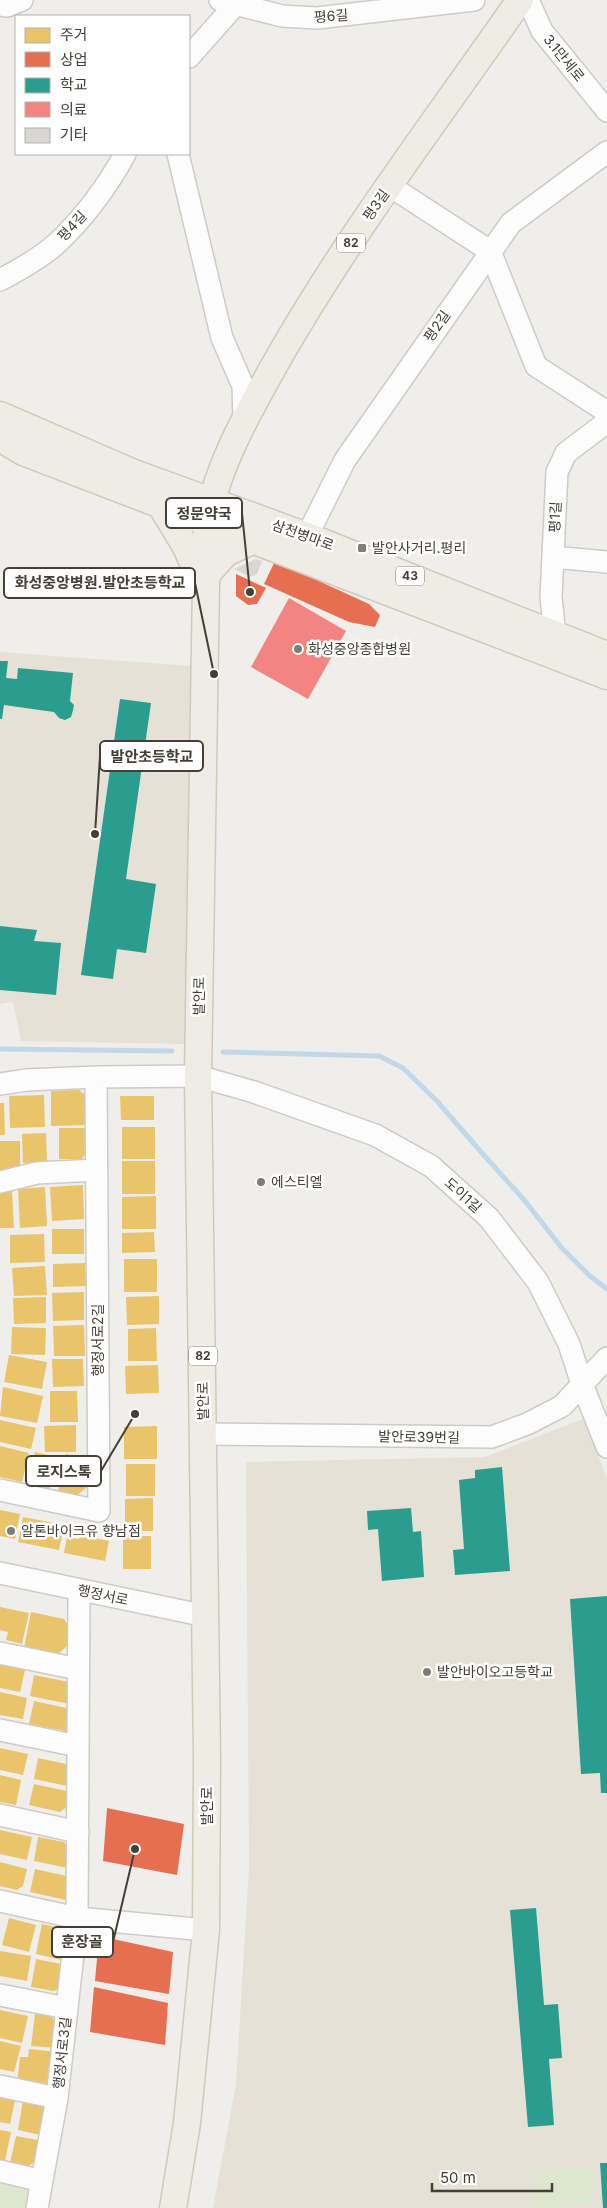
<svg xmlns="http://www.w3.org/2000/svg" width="607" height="2208" font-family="Inter,'Noto Sans KR',sans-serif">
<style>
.education{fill:#e5e1d6}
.green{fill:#dde7cd}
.homes{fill:#e9c46a}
.shops{fill:#e76f51}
.schools{fill:#2a9d8f}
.health{fill:#f28482}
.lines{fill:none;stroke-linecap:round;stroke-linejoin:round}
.stream{stroke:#c0d8e8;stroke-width:5}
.building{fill:#d9d7d3}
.minor-casing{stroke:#cdcbc8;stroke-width:24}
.major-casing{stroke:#d0c9ba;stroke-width:29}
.minor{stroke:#fdfcfc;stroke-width:21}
.major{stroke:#efece5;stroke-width:26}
.poi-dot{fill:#807c76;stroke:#fff;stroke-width:2}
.labels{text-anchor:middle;stroke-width:5;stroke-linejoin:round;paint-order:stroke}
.shield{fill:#fff;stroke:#7c7973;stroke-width:1}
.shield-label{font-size:12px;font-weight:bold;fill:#443f37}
.street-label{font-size:14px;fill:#443f37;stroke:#fff}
.poi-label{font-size:14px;fill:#443f37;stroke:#fff;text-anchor:start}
.leader{fill:none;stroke:#443f37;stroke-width:2}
.callout-dot{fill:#443f37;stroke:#fff;stroke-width:2}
.callout{fill:#fff;stroke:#443f37;stroke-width:2}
.callout-label{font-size:15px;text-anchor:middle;font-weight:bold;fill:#443f37}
</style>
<rect width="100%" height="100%" fill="#f0eeea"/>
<path class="education" d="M0 652 192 666 187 1044 21 1041 13 1002 0 1004Z
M583 1419 607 1478V2208H213L236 2084 249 1867 246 1462 485 1457Z"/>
<path class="green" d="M591 2168 592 2204 533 2208V2171Z
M0 2171 42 2181 37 2208H0Z"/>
<path class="homes" d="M79 1090 88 1097V1125L51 1126V1091Z
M44 1095 45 1127 10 1128 9 1096Z
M120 1096H154V1120H121Z
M0 1103H4L5 1135H0Z
M122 1127H155V1159H122Z
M59 1128H87L88 1149 82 1159H59Z
M46 1133 47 1162 23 1163 22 1134Z
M0 1141H20V1170H0Z
M122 1161H155V1194H122Z
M83 1185 84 1219 52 1221 50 1187Z
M45 1187 47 1226 20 1228 18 1189Z
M12 1190 14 1228H0V1194Z
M156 1196V1229H122V1197Z
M52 1229H84V1254H52Z
M154 1232 155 1252 122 1253V1233Z
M44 1234 45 1262 10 1263V1235Z
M124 1259H157V1292H124Z
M85 1263 86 1286 53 1287V1264Z
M45 1266 47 1295 14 1296 12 1268Z
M84 1292V1320L53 1321 52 1293Z
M159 1296V1324L127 1325 126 1297Z
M46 1297V1323L14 1324 13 1298Z
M84 1325 85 1356H54L53 1326Z
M12 1327 46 1328 45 1355 11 1354Z
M156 1328 157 1361H128V1329Z
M9 1355 47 1362 42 1389 4 1382Z
M52 1359H83L84 1386 53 1387Z
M158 1365 159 1393 126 1394 125 1366Z
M3 1387 43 1396 37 1423 0 1416Z
M50 1391H77L78 1422H50Z
M0 1420 36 1428 31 1449 0 1442Z
M76 1425V1452H45L44 1426Z
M157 1426V1459H124V1427Z
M0 1446 29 1453 22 1482 0 1477Z
M35 1452 56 1457 49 1490 28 1485Z
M66 1454 92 1460 86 1488 76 1496 58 1492Z
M126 1464H155V1496H126Z
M153 1498V1531H125V1499Z
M0 1510 20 1514 15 1539 0 1536Z
M23 1517 64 1525 59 1550 18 1542Z
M81 1526 93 1528 91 1537 109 1541 105 1561 64 1553 67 1537 79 1539Z
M123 1536H151V1569H123Z
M0 1607 29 1613 22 1644 6 1640 8 1632 0 1630Z
M31 1612 64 1619 70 1628 67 1646 57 1655 24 1648Z
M0 1665 25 1670 20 1692 0 1688Z
M34 1675 69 1682 70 1704 30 1696Z
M0 1692 27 1698 23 1719 0 1715Z
M34 1701 71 1709 66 1731 29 1724Z
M0 1748 28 1754 23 1775 0 1770Z
M38 1758 66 1764 72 1787 34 1779Z
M0 1775 21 1780 16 1805 0 1802Z
M34 1784 71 1792 68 1806 60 1812 29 1805Z
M0 1830 32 1837 27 1860 0 1854Z
M38 1837 64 1842 71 1855 68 1868 34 1861Z
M0 1862 27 1869 23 1886 17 1890 0 1886Z
M35 1869 71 1877 66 1900 30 1892Z
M9 1918 36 1925 29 1952 2 1945Z
M42 1924 63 1929 70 1942 66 1961 36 1954Z
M0 1951 31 1956 27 1981 0 1976Z
M36 1959 66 1965 62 1987 54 1991 31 1987Z
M0 2010 28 2016 22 2043 0 2038Z
M35 2014 50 2015 58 2025 56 2048 31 2046Z
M0 2041 21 2046 14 2072 0 2069Z
M29 2049 58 2052 48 2087 17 2084 20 2057H28Z
M0 2092 16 2096 10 2124 0 2122Z
M23 2100 43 2103 49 2114 45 2136 18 2130Z
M0 2130 11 2132 5 2161 0 2160Z
M16 2136 43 2141 40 2159 28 2166 10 2163Z"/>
<path class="shops" d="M275 561 369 604 380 615 375 627 349 622 264 584Z
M236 574 266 588 257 604 248 605 236 596Z
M107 1808 184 1824 177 1875 103 1861Z
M99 1936 173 1952 169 1994 95 1981Z
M94 1987 168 2003 165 2045 90 2032Z"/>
<path class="schools" d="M0 661H8L6 678 17 679 18 668 73 673 70 701 74 705 73 710 71 717 65 720 59 718 54 712 4 705 2 719H0Z
M120 699 151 703 126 879 156 884 146 953 117 949 113 979 81 975Z
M0 926 37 930 34 941 61 943 56 995 0 990Z
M502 1467 510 1571 455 1575 453 1550 464 1549 459 1480 475 1478V1470Z
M411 1508 413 1532 421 1531 424 1577 382 1581 378 1529 368 1530 367 1511Z
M607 1596V1793H601L600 1773 581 1774 570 1599Z
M536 1908 544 2005 558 2004 562 2058 549 2059 554 2125 528 2127 510 1910Z
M600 2163H607V2208H603Z"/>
<path class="health" d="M289 598 346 631 308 699 251 667Z"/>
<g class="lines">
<path class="stream" d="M0 1049 172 1051
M223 1052 379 1056 403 1068 437 1101 482 1153 525 1201 561 1247 590 1276 607 1289"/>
</g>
<path class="building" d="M256 559 262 561 257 574 251 577 234 569Z"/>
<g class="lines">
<g class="minor-casing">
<path id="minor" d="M220 0 282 16 317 18 474 0
M528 0 542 31 607 111
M0 5 7 6 22 0
M189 57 235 5
M178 154 222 338 243 386 244 418
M390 186 490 251 536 366 607 412
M0 280C19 270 39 259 55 245 83 219 107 187 125 154
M307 536 345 460 511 223 607 152
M553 557 607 562
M555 635 551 597 557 472 566 453 607 422
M0 1084 26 1080 96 1077 198 1076 254 1092 375 1135 431 1166 489 1218 538 1282 569 1344 582 1384 607 1447
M0 1182 37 1173 96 1170
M203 1434 492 1437 527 1424 562 1406 607 1358
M0 1490 99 1511 96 1077
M0 1573 206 1616
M0 1653 78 1669
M0 1730 78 1746
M0 1815 78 1832
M0 1901 77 1918 206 1930
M0 1995 67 2008
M0 2086 57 2098
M0 2171 42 2181
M37 2208 57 2098 77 1918 79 1590"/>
</g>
<g class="major-casing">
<path id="major" d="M0 415 134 473 307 536 607 655
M0 438 23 452 607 676
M160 504 186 547 202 583
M206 575 226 553 254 540
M173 2208 187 2123 206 1930 207 1758 198 1076 207 522C218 463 250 409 279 357 350 233 438 118 520 0"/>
</g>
<use href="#minor" class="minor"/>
<use href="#major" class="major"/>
</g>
<g class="poi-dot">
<rect x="357" y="543" width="10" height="10" rx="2.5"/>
<circle cx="298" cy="649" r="5"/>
<circle cx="261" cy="1182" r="5"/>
<circle cx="11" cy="1531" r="5"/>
<circle cx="427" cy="1672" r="5"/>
</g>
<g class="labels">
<g class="shield">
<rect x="337" y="233.5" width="28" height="19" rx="4"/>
<rect x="396" y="566.5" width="28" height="19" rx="4"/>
<rect x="189" y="1346.5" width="28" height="19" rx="4"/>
</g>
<g class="shield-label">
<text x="351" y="247">82</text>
<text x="410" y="580">43</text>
<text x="203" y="1360">82</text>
</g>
<g class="street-label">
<text transform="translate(331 16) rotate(-4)" y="5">평6길</text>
<text transform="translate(564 58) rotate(51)" y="5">3.1만세로</text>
<text transform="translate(376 205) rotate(-55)" y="5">평3길</text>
<text transform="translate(72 226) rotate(-47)" y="5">평4길</text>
<text transform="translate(437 326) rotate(-55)" y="5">평2길</text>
<text transform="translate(555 517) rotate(-87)" y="5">평1길</text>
<text transform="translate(303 535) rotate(20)" y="5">삼천병마로</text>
<text transform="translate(199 996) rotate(-89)" y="5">발안로</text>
<text transform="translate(463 1195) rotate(42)" y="5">도이1길</text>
<text transform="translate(98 1340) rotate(-90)" y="5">행정서로2길</text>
<text transform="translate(203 1401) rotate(-91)" y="5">발안로</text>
<text transform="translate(419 1437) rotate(1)" y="5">발안로39번길</text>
<text transform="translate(103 1595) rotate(12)" y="5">행정서로</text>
<text transform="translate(207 1806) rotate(-90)" y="5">발안로</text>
<text transform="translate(62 2053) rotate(-84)" y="5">행정서로3길</text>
</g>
<g class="poi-label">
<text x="372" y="553">발안사거리.평리</text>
<text x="308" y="654">화성중앙종합병원</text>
<text x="271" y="1187">에스티엘</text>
<text x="21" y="1536">알톤바이크유 향남점</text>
<text x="437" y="1677">발안바이오고등학교</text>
</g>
</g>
<path class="leader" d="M250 592L242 513M214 674L195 583M95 834L100 756M135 1414L101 1471M135 1849L113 1942"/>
<g class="callout-dot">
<circle cx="250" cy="592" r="5"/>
<circle cx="214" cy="674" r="5"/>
<circle cx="95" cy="834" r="5"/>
<circle cx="135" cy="1414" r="5"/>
<circle cx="135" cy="1849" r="5"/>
</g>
<g class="callout">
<rect x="166" y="498" width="76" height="30" rx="5"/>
<rect x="4" y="568" width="191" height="30" rx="5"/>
<rect x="100" y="741" width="103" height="30" rx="5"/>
<rect x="26" y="1456" width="75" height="30" rx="5"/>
<rect x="52" y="1927" width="61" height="30" rx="5"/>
</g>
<g class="callout-label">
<text x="204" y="519">정문약국</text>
<text x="100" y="588">화성중앙병원.발안초등학교</text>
<text x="152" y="762">발안초등학교</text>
<text x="64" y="1477">로지스톡</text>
<text x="82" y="1947">훈장골</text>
</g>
<rect x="15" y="15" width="175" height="140" fill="#ffffff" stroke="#b4b2af"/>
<rect x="25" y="28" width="25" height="15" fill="#e9c46a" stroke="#b4b2af"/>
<text x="60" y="40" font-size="15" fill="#443f37">주거</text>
<rect x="25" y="52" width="25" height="15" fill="#e76f51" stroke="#b4b2af"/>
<text x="60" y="65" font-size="15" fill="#443f37">상업</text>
<rect x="25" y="78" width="25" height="15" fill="#2a9d8f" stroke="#b4b2af"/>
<text x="60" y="90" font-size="15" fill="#443f37">학교</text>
<rect x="25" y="102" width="25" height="15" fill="#f28482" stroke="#b4b2af"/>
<text x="60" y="115" font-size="15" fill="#443f37">의료</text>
<rect x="25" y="128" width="25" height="15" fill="#d9d7d3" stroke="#b4b2af"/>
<text x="60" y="140" font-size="15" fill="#443f37">기타</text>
<path d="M432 2183v8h120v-8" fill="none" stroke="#443f37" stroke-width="2.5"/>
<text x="440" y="2183" font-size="15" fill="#443f37" stroke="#ffffff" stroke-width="4" paint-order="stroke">50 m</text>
</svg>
